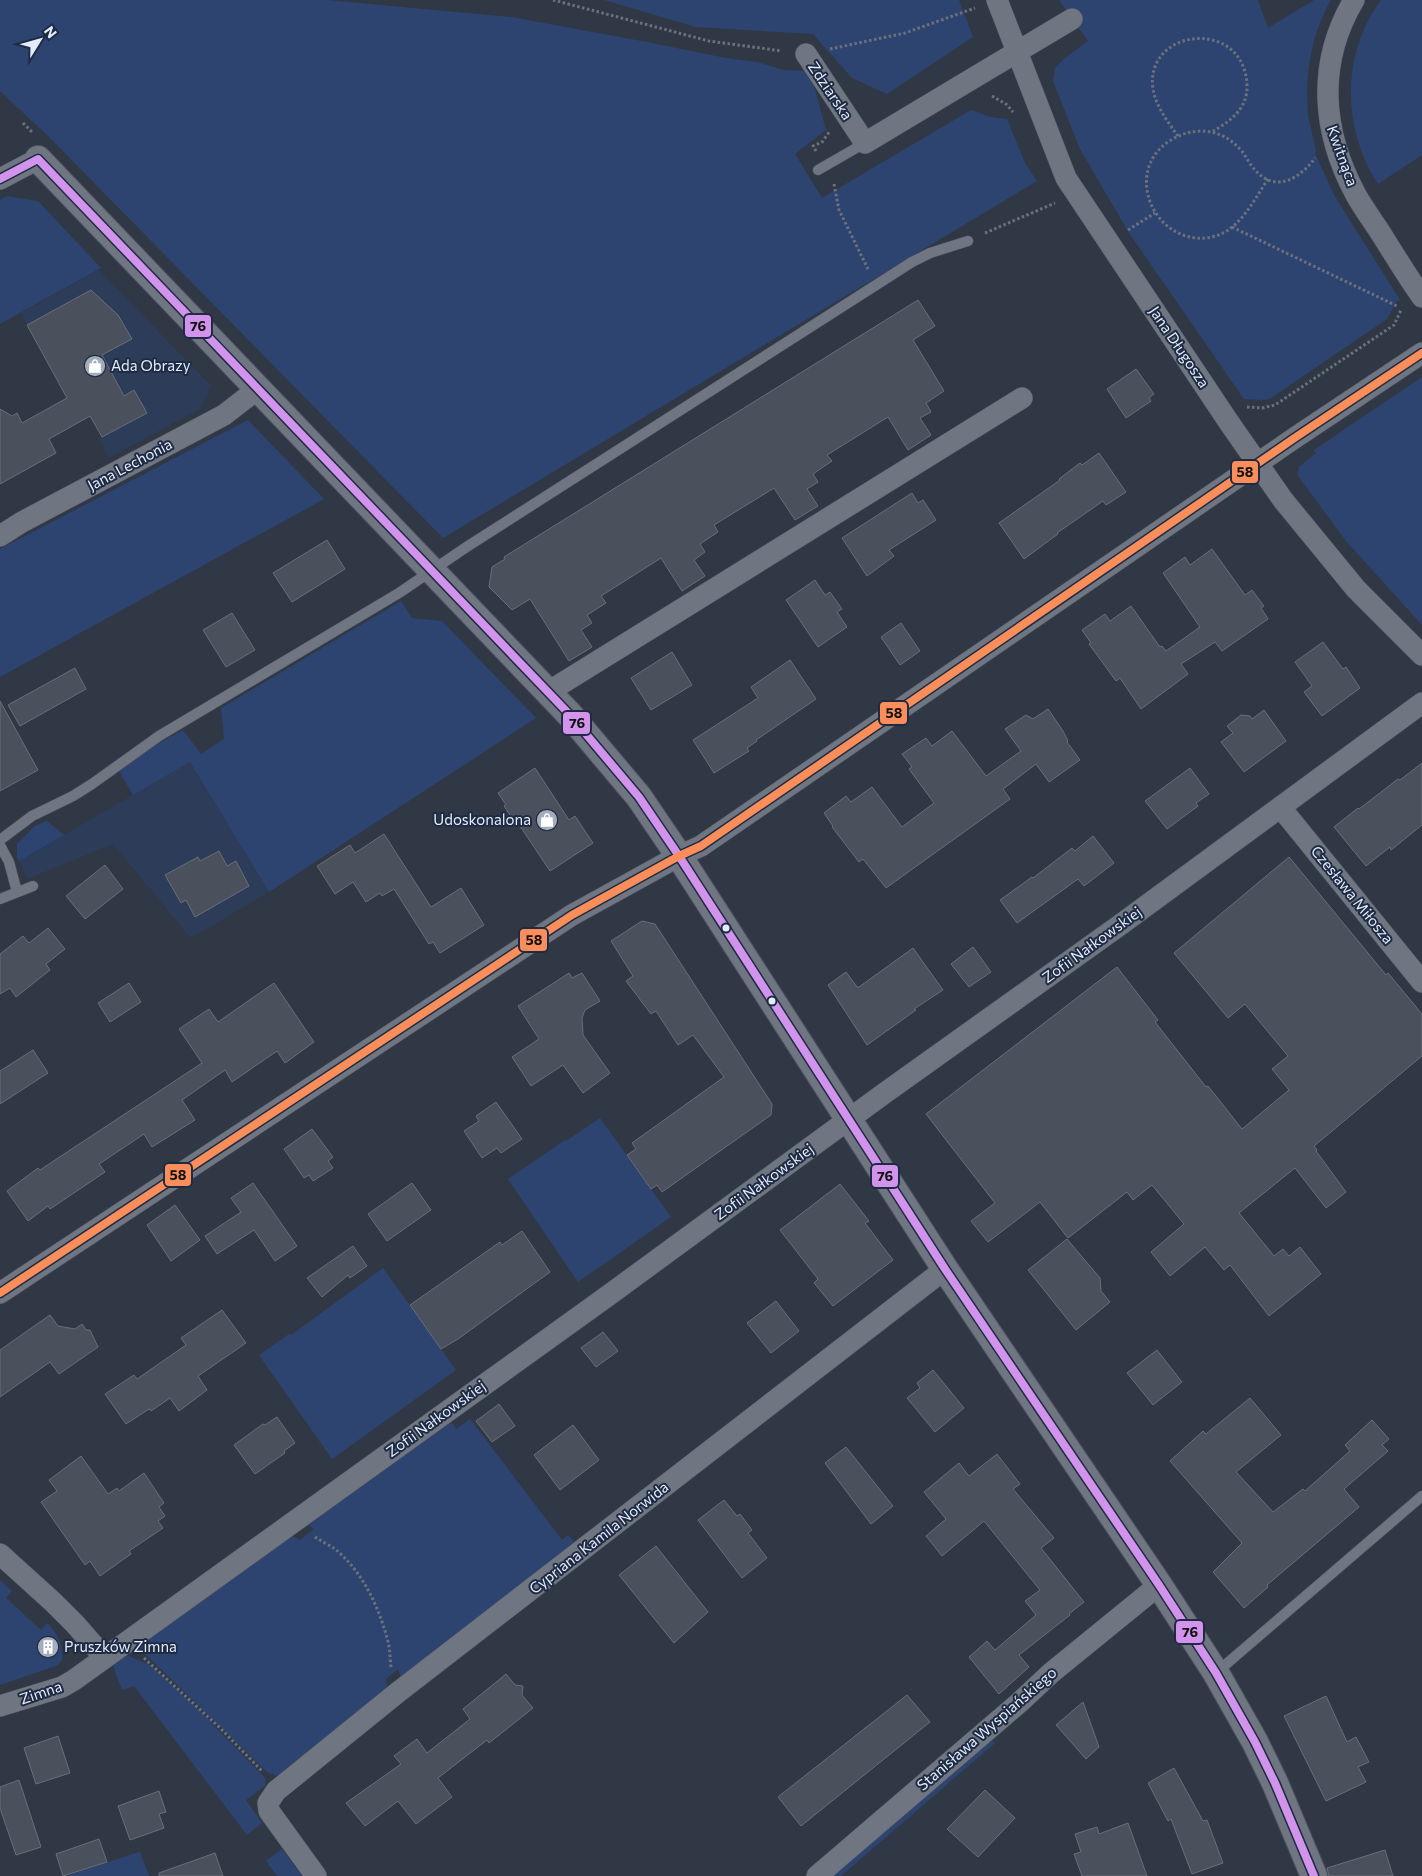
<svg xmlns="http://www.w3.org/2000/svg" width="1422" height="1876" font-family="Commissioner,sans-serif">
<style>
.built{fill:#2d3d59}
.green{fill:#2d4471}
.building{fill:#4a505c;stroke:#686e7a}
.lines{fill:none;stroke-linecap:round;stroke-linejoin:round}
.service-casing{stroke:#4e5562;stroke-width:11}
.minor-casing{stroke:#4e5562;stroke-width:22}
.tertiary-casing{stroke:#4e5562;stroke-width:28}
.path{stroke:#6c727c;stroke-width:3;stroke-dasharray:2.5 2.5;stroke-linecap:butt}
.service{stroke:#707681;stroke-width:10}
.minor{stroke:#707681;stroke-width:21}
.tertiary{stroke:#707681;stroke-width:26}
.bus-1-casing{stroke:#1e2b43;stroke-width:11}
.bus-2-casing{stroke:#1e2b43;stroke-width:11}
.bus-1{stroke:#d193ec;stroke-width:8}
.bus-2{stroke:#fa8e5a;stroke-width:8}
.bus-dot{fill:#e3ecfc;stroke:#1e2b43;stroke-width:2}
.labels{text-anchor:middle;stroke-width:4;stroke-linejoin:round;paint-order:stroke}
.street-label{font-size:15px;fill:#e3ecfc;stroke:#1e2b43}
.poi-label{font-size:15px;fill:#e3ecfc;stroke:#1e2b43;text-anchor:start}
.line-badge{stroke:#1e2b43;stroke-width:2}
.pale-badge-label{font-size:14px;text-anchor:middle;font-weight:bold;fill:#111}
</style>
<rect width="100%" height="100%" fill="#303846"/>
<path class="built" d="M99 270 211 386 201 408 109 458 99 439 102 437 91 417 80 422 21 313Z
M190 762 269 892 191 938 113 844 27 879 19 861Z"/>
<path class="green" d="M0 0H327L511 17 647 42 726 58 757 62 784 70 810 71 826 130 795 154 822 198 971 110 990 117 1007 119 1026 165 1037 181 443 538 48 136 0 91Z
M604 0H959L973 37 887 94 852 78 813 34 696 27Z
M1059 0H1258L1268 28 1314 0H1331C1311 34 1303 82 1309 120 1311 130 1314 140 1316 151L1315 153 1334 195 1400 300 1396 302 1387 319 1271 398 1264 400 1244 399 1129 233 1080 149 1053 81 1055 68 1065 58 1088 41Z
M1381 0H1422V155L1378 184C1342 129 1341 54 1381 0Z
M7 196 38 201 101 268 0 324V200Z
M1422 377V625L1346 541 1298 476 1299 467 1316 453 1314 450Z
M248 420 324 499 0 677V549Z
M401 601 412 618 442 621 536 718 269 892 190 762 133 795 119 771 157 744 183 730 201 754 224 739 221 708Z
M47 821 64 835 19 861 17 857V844L35 826Z
M600 1118 671 1217 578 1282 508 1179 565 1140 566 1141Z
M383 1268 456 1370 332 1459 259 1355 289 1334 291 1335Z
M470 1419 562 1540 568 1535 575 1542 401 1678 398 1669 386 1679 387 1689 277 1776 267 1772 144 1653 136 1648 291 1535 300 1540 314 1529 307 1524 447 1422 453 1424 456 1429Z
M0 1580 12 1591 6 1598 41 1630 47 1623C58 1634 63 1645 62 1660L58 1665 0 1685Z
M126 1655 150 1665 202 1713 265 1778 266 1785 246 1800 262 1823 247 1835 134 1686 122 1690 113 1666Z
M989 1736 995 1743 841 1876H830Z
M282 1849 302 1876H277L266 1861Z
M140 1852 149 1876H66L139 1852Z"/>
<path class="building" d="M91 290 118 315 132 339 102 355 124 396 134 390 147 413 102 437 90 416 49 439 56 453 0 484V409L12 416 17 413 22 423 67 398 27 325Z
M918 300 935 326 913 340 944 391 926 403 931 412 920 418 931 435 908 450 888 417 827 455 832 461 813 474 818 482 807 489 818 506 795 520 774 488 714 525 718 532 700 544 705 552 694 560 705 576 682 591 661 558 601 596 606 603 587 615 592 623 581 630 592 647 569 661 530 599 512 610 489 587 492 567 505 559 504 557Z
M1136 369 1154 394 1149 398 1151 401 1126 418 1107 389Z
M1099 453 1126 492 1106 505 1103 501 1057 533 1058 534 1024 559 999 523 1060 480 1059 479 1080 463 1082 465Z
M912 493 918 503 923 500 936 520 889 550 894 556 867 576 842 538Z
M327 540 345 569 292 602 273 573Z
M1212 549 1245 595 1252 590 1264 606 1261 608 1268 619 1222 651 1215 642 1181 664 1188 674 1141 709 1120 678 1116 681 1089 644 1091 643 1082 630 1105 614 1110 621 1131 606 1160 647 1162 646 1166 651 1200 627 1163 573 1185 557 1190 565Z
M815 580 825 595 830 592 842 609 837 612 847 627 818 647 786 600Z
M232 613 255 650 226 667 203 630Z
M901 623 920 651 900 665 881 637Z
M1323 642 1343 669 1346 667 1360 688 1322 716 1304 692 1312 686 1295 662Z
M672 652 692 685 651 710 631 678Z
M790 660 816 699 756 740 757 741 747 748 749 751 714 773 693 740 758 698 751 687Z
M75 668 86 689 20 726 8 705Z
M0 701 38 770 0 791Z
M1048 709 1063 731 1068 741 1067 742 1080 760 1049 782 1036 764 1003 789 1010 799 886 888 863 859 859 862 832 827 833 826 824 813 846 796 851 802 872 787 902 827 934 803 909 769 912 767 902 754 926 738 932 746 952 731 986 776 1021 751 1005 729 1026 715 1033 719Z
M1264 710 1286 741 1244 772 1221 742 1233 733 1227 726 1241 715 1250 716 1252 719Z
M1422 763V825L1391 850 1390 847 1366 866 1334 827 1358 808 1359 809 1398 779 1400 780Z
M535 768 569 820 575 816 593 843 550 871 518 823 516 824 504 806 506 805 498 793Z
M1190 768 1209 794 1196 803 1198 806 1167 829 1145 801Z
M384 834 431 907 461 888 484 925 440 953 433 942 429 944 394 889 382 896 380 893 366 902 353 882 335 894 317 866 350 845 355 853Z
M1093 836 1114 863 1084 886 1078 879 1017 923 1000 900 1032 877 1033 878 1072 848 1075 851Z
M219 851 227 866 236 861 249 886 195 917 186 900 181 903 165 875 198 857 200 861Z
M1289 857 1386 975 1388 973 1422 1014V1056L1314 1146 1317 1150 1316 1151 1346 1192 1326 1208 1295 1168 1239 1213 1274 1256 1283 1249 1289 1256 1300 1247 1321 1274 1269 1316 1230 1265 1224 1270 1205 1247 1170 1276 1151 1252 1184 1224 1152 1185 1133 1200 1127 1192 1068 1238 1040 1202 988 1242 971 1221 995 1203 926 1114 1117 967 1158 1020 1155 1022 1206 1087 1208 1086 1242 1129 1289 1090 1272 1069 1288 1056 1245 1004 1228 1018 1174 953Z
M105 865 123 889 85 919 66 896Z
M642 921 655 924 772 1104 771 1115 662 1192 657 1185 651 1189 627 1155 636 1149 632 1143 724 1077 693 1035 678 1045 656 1011 651 1014 626 981 633 976 611 941Z
M48 928 65 949 46 964 50 970 16 997 10 988 0 994V954L23 936 29 943Z
M973 947 991 972 969 987 951 964Z
M913 948 943 990 914 1009 916 1010 867 1045 828 985 846 972 857 987H859Z
M569 973 572 978 582 973 600 1001 585 1010 582 1018 583 1035 610 1073 583 1093 563 1065 531 1086 512 1057 539 1039 518 1006Z
M129 983 141 1002 110 1022 98 1003Z
M274 983 314 1042 285 1063 277 1051 232 1082 225 1070 182 1100 195 1120 152 1147 144 1134 99 1164 105 1172 50 1209 48 1206 28 1221 7 1191 38 1168 40 1170 202 1063 179 1029 209 1009 218 1022Z
M33 1050 48 1073 0 1104V1071Z
M496 1102 522 1139 501 1153 497 1148 482 1158 464 1131 479 1121 476 1116Z
M312 1129 333 1157 328 1161 333 1168 313 1181 309 1175 304 1178 284 1149Z
M253 1183 297 1246 275 1261 254 1230 217 1254 205 1236 241 1212 231 1198Z
M412 1183 431 1210 387 1241 368 1214Z
M840 1184 869 1221 865 1223 893 1260 833 1306 814 1283 818 1279 780 1230Z
M175 1205 200 1240 171 1261 147 1225Z
M522 1231 550 1272 458 1339 441 1349 410 1305 500 1242 502 1245Z
M1067 1239 1100 1278 1101 1291 1110 1302 1076 1330 1028 1270Z
M353 1246 367 1266 350 1278 348 1275 322 1297 307 1278Z
M776 1301 799 1331 771 1353 747 1323Z
M222 1310 246 1343 198 1376 207 1390 179 1411 170 1398 151 1411 149 1409 126 1424 105 1394 134 1375 137 1379 186 1345 181 1338Z
M50 1315 58 1326 75 1329 82 1324 86 1330H90L98 1347 59 1374 50 1362 0 1397V1350Z
M603 1332 618 1351 596 1367 581 1348Z
M1157 1350 1182 1382 1153 1405 1127 1373Z
M933 1370 964 1408 935 1432 907 1398 920 1388 917 1383Z
M1250 1398 1281 1435 1236 1472 1273 1512 1303 1489 1305 1491 1350 1451 1345 1445 1372 1420 1389 1439 1382 1445 1388 1451 1344 1489 1359 1507 1267 1585 1268 1587 1244 1608 1213 1572 1242 1543 1170 1461 1203 1431 1206 1434Z
M499 1404 515 1426 492 1442 476 1421Z
M277 1417 295 1443 284 1451 285 1453 255 1474 234 1445 263 1424 265 1425Z
M573 1425 599 1460 560 1490 534 1455Z
M846 1447 893 1506 871 1524 825 1463Z
M997 1454 1020 1484 1013 1489 1054 1538 1041 1548 1084 1602 1069 1614 1070 1615 1019 1655 1029 1667 999 1694 969 1657 987 1641 995 1650 1036 1615 1025 1601 1040 1590 984 1521 942 1556 926 1536 946 1519 924 1492 959 1463 969 1476Z
M81 1456 108 1494 117 1488 119 1491 144 1473 164 1503 159 1507 165 1516 158 1521 163 1528 129 1551 131 1554 100 1576 90 1561 85 1565 41 1502 57 1491 49 1480Z
M724 1500 737 1516 740 1514 752 1530 748 1533 767 1558 742 1578 698 1520Z
M656 1546 708 1612 674 1643 619 1575Z
M506 1674 515 1685 523 1686 522 1695 533 1708 489 1743 487 1740 438 1778 452 1797 416 1824 398 1801 365 1826 346 1803 401 1764 394 1756 417 1739 427 1753 470 1719 463 1709Z
M907 1695 930 1722 801 1826 778 1797Z
M1326 1696 1347 1742 1356 1737 1369 1762 1358 1767 1366 1782 1326 1801 1284 1716Z
M1083 1702 1099 1747 1086 1759 1056 1725Z
M58 1736 70 1773 36 1784 24 1748Z
M1174 1768 1203 1821 1207 1820 1223 1863 1192 1874 1171 1819 1168 1821 1148 1783Z
M19 1780 41 1847 16 1855 0 1808V1787Z
M985 1790 1015 1818 978 1857 947 1829Z
M159 1791 166 1812 159 1814 164 1828 130 1840 118 1806Z
M1128 1823 1147 1876H1082L1074 1854 1081 1852 1075 1834 1097 1827 1099 1834Z
M99 1839 107 1862 63 1876 56 1854Z
M1385 1850 1393 1876H1329L1327 1868Z
M215 1853 223 1876H159V1873Z"/>
<g class="lines">
<g class="service-casing">
<path id="service" d="M818 170 865 143
M0 840 32 816 73 796 92 784 159 736 399 593 465 548 912 262 930 253 968 241
M0 845 9 862 17 892
M0 899 33 886
M1217 1672 1422 1496"/>
</g>
<g class="minor-casing">
<path id="minor" d="M997 0 1066 178 1228 421 1283 500 1356 589 1422 655
M1354 0C1316 64 1322 132 1356 195 1365 211 1376 225 1385 240 1397 259 1409 279 1422 297
M806 54 865 143 1072 19
M0 179 38 159
M0 536 22 522 224 415 246 398 256 388
M548 692 1022 398
M1281 808 1422 982
M0 1293 572 915 679 856 701 846 1296 437 1422 353
M0 1554 53 1602 75 1624 104 1657
M0 1706 62 1687 74 1680 609 1295 882 1095 1120 925 1422 703
M316 1876 269 1811 268 1803 276 1791 397 1693 945 1269
M817 1876 1020 1702 1051 1673 1159 1585"/>
</g>
<g class="tertiary-casing">
<path id="tertiary" d="M38 159 570 715 639 797 679 856 945 1269 1159 1585 1216 1673 1255 1742 1275 1783 1314 1876"/>
</g>
<path class="path" d="M553 0 709 41 782 51
M830 49 905 33 975 8
M992 96 1006 104 1013 112
M23 123 33 133
M1178 136C1168 122 1156 107 1153 89 1144 28 1244 17 1247 85 1248 108 1231 121 1213 131
M816 151 813 146 822 142 830 131
M1268 179C1256 197 1244 221 1225 232 1216 237 1206 239 1196 238 1149 233 1127 170 1168 142 1191 126 1220 127 1240 149 1246 155 1249 164 1255 170 1276 194 1300 178 1315 158
M834 184 839 210 868 269
M1232 227 1397 306
M1128 230 1155 213
M985 233 1055 203
M1247 407 1262 408 1275 405 1394 325 1401 310
M315 1537C321 1541 329 1545 335 1549 362 1571 378 1605 387 1638 390 1647 390 1658 391 1668
M144 1658 219 1727 262 1771"/>
<use href="#service" class="service"/>
<use href="#minor" class="minor"/>
<use href="#tertiary" class="tertiary"/>
<g class="bus-1-casing">
<path id="bus-1" d="M0 179 38 159 570 715 639 797 679 856 945 1269 1159 1585 1216 1673 1255 1742 1275 1783 1314 1876"/>
</g>
<g class="bus-2-casing">
<path id="bus-2" d="M0 1293 572 915 679 856 701 846 1296 437 1422 353"/>
</g>
<use href="#bus-1" class="bus-1"/>
<use href="#bus-2" class="bus-2"/>
</g>
<defs>
<g id="shop-disc" transform="scale(1.125)"><circle r="9.5" fill="#a4adbc" stroke="#1e2b43"/><path d="M-5-2.5h2.3a2.7 3.5 0 0 1 5.4 0H5L5.5 6h-11ZM-1.5-2.5h3a1.5 2.3 0 0 0-3 0Z" fill="#fff"/></g>
<g id="building-disc" transform="scale(1.125)"><circle r="9.5" fill="#a4adbc" stroke="#1e2b43"/><path d="M-4-6H4V6H1V3H-1V6H-4ZM-2.5-4.3h1.7v1.8h-1.7ZM.8-4.3h1.7v1.8H.8ZM-2.5-1h1.7V.8h-1.7ZM.8-1h1.7V.8H.8Z" fill="#fff"/></g>
</defs>
<g fill-rule="evenodd">
<use href="#shop-disc" x="95" y="366"/>
<use href="#shop-disc" x="547" y="820"/>
<use href="#building-disc" x="48" y="1647"/>
</g>
<g class="bus-dot">
<circle cx="726" cy="928" r="4.5"/>
<circle cx="772" cy="1001" r="4.5"/>
</g>
<g class="labels">
<g class="street-label">
<text transform="translate(830 91) rotate(56)" y="5">Zdziarska</text>
<text transform="translate(1342 156) rotate(70)" y="5">Kwitnąca</text>
<text transform="translate(1179 347) rotate(56)" y="5">Jana Długosza</text>
<text transform="translate(130 465) rotate(-28)" y="5">Jana Lechonia</text>
<text transform="translate(1352 895) rotate(51)" y="5">Czesława Miłosza</text>
<text transform="translate(1092 945) rotate(-36)" y="5">Zofii Nałkowskiej</text>
<text transform="translate(764 1182) rotate(-36)" y="5">Zofii Nałkowskiej</text>
<text transform="translate(436 1419) rotate(-36)" y="5">Zofii Nałkowskiej</text>
<text transform="translate(599 1538) rotate(-38)" y="5">Cypriana Kamila Norwida</text>
<text transform="translate(41 1693) rotate(-19)" y="5">Zimna</text>
<text transform="translate(987 1729) rotate(-41)" y="5">Stanisława Wyspiańskiego</text>
</g>
<g class="poi-label">
<text x="111" y="371">Ada Obrazy</text>
<text x="531" y="825" text-anchor="end">Udoskonalona</text>
<text x="64" y="1652">Pruszków Zimna</text>
</g>
</g>
<g class="line-badge">
<rect x="184" y="314" width="28" height="24" rx="5" fill="#d193ec"/>
<rect x="1231" y="460" width="28" height="24" rx="5" fill="#fa8e5a"/>
<rect x="879" y="701" width="29" height="24" rx="5" fill="#fa8e5a"/>
<rect x="562" y="711" width="29" height="24" rx="5" fill="#d193ec"/>
<rect x="519" y="928" width="29" height="24" rx="5" fill="#fa8e5a"/>
<rect x="164" y="1163" width="28" height="24" rx="5" fill="#fa8e5a"/>
<rect x="871" y="1164" width="28" height="24" rx="5" fill="#d193ec"/>
<rect x="1175" y="1620" width="29" height="24" rx="5" fill="#d193ec"/>
</g>
<g class="pale-badge-label">
<text x="198" y="331">76</text>
<text x="1245" y="477">58</text>
<text x="894" y="718">58</text>
<text x="577" y="728">76</text>
<text x="534" y="945">58</text>
<text x="178" y="1180">58</text>
<text x="885" y="1181">76</text>
<text x="1190" y="1637">76</text>
</g>
<g transform="translate(40 40) rotate(53)" stroke="#1e2b43" stroke-width="4" paint-order="stroke">
<path d="M0-4L9 19L0 12L-9 19Z" fill="#e3ecfc"/>
<text y="-8" font-size="14" font-weight="bold" text-anchor="middle" fill="#e3ecfc">N</text>
</g>
</svg>
